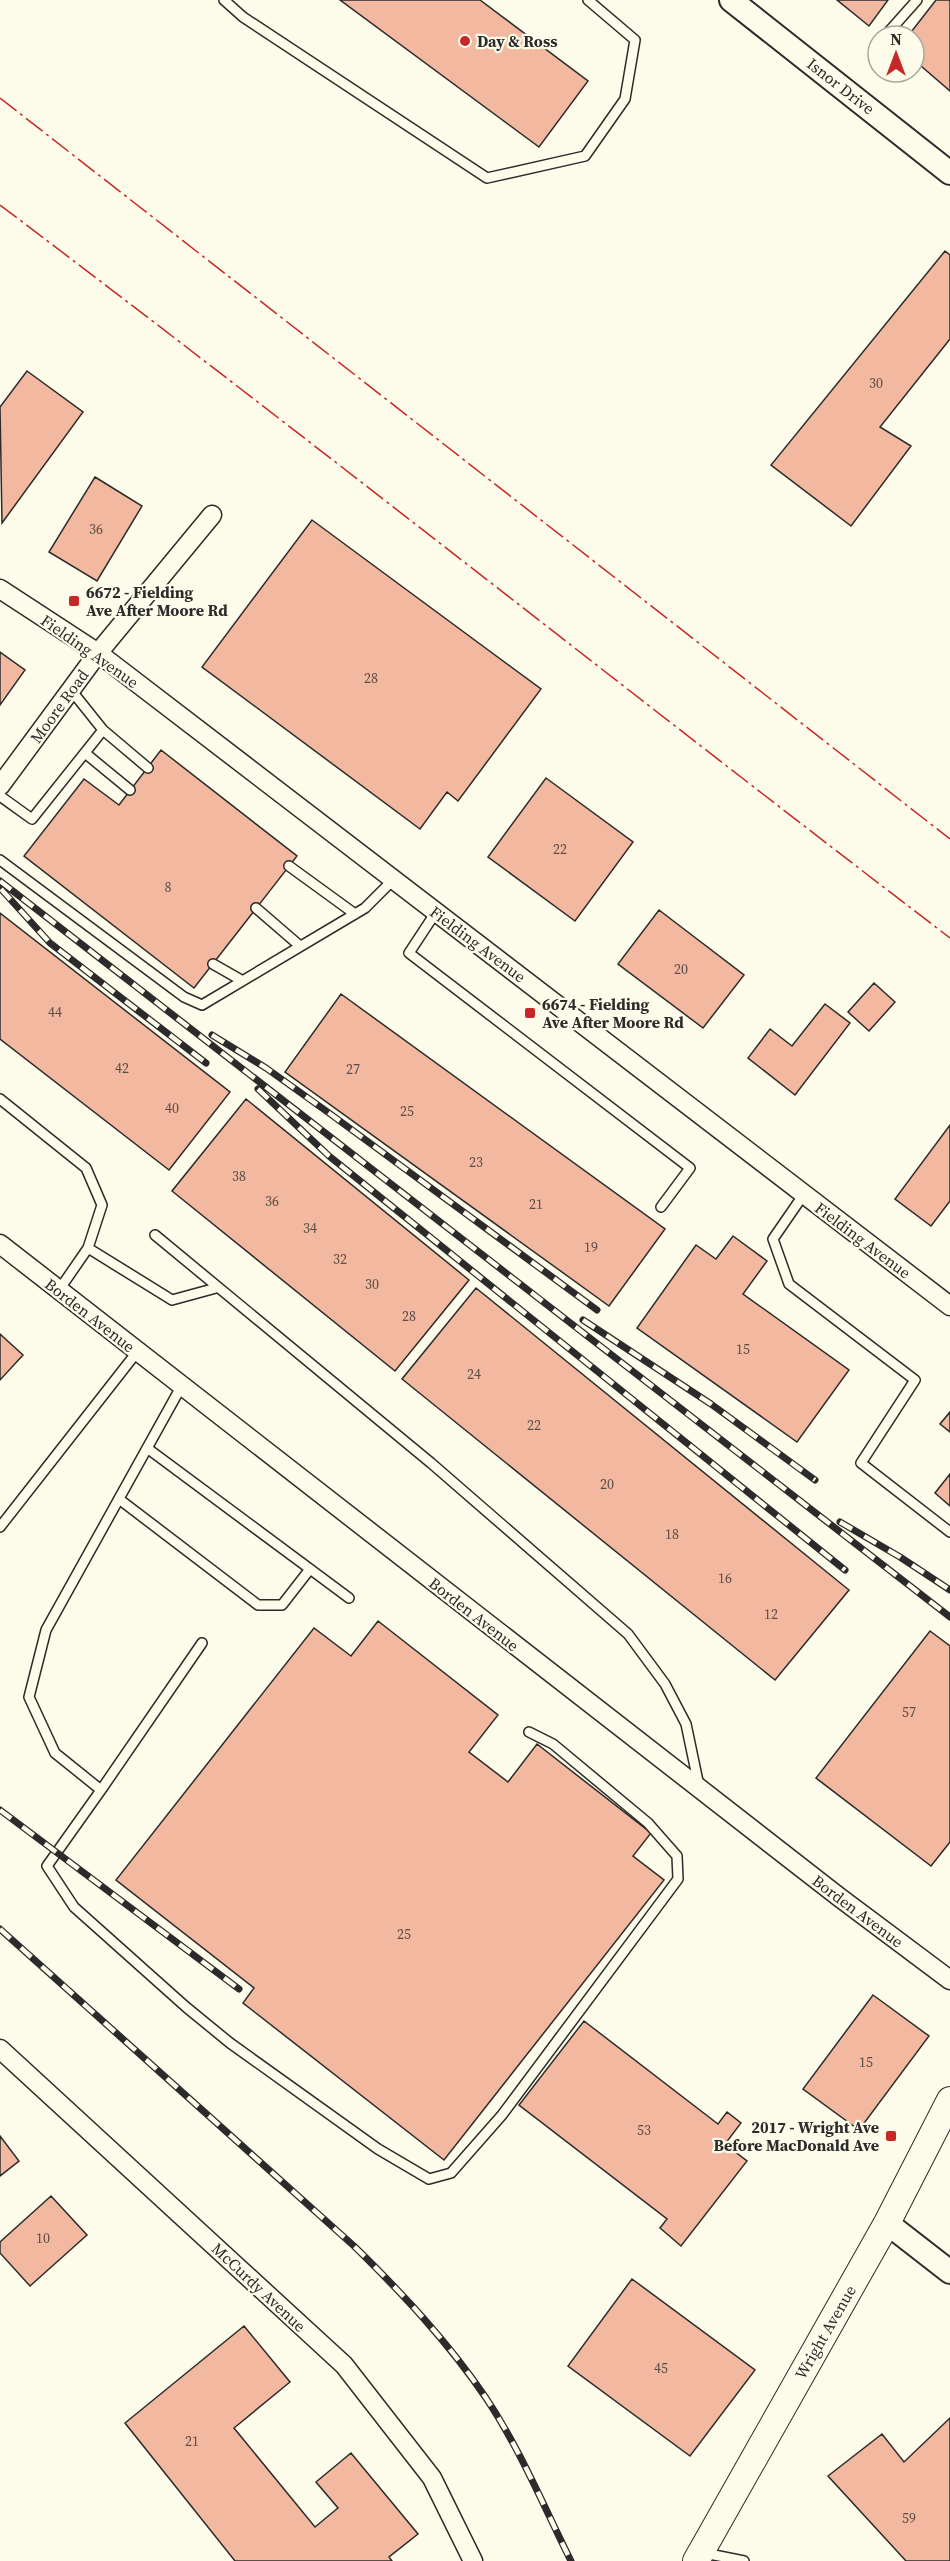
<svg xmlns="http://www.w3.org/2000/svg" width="950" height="2561" font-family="'Source Serif 4',serif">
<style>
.building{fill:#f2b8a0;stroke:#2b2b2b;stroke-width:1.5}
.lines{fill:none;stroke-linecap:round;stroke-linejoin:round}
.service-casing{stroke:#2b2b2b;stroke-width:12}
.minor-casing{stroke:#2b2b2b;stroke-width:21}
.tertiary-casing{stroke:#2b2b2b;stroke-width:26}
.secondary-casing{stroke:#2b2b2b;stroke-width:28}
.service{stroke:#fdfbea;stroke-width:9}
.minor{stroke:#fdfbea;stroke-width:18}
.tertiary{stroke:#fdfbea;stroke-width:22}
.secondary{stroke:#fdfbea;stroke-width:26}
.rail-casing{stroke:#2b2b2b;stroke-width:7}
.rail{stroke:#fdfbea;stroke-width:4.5;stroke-dasharray:14;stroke-linecap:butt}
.power{stroke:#c62828;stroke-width:1.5;stroke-dasharray:21 4.5 3 4.5;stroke-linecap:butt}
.poi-dot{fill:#c62828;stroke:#fdfbea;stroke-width:2}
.labels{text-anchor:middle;stroke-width:4.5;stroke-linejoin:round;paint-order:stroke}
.number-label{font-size:14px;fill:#5d4e48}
.poi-label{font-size:16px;font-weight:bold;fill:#2b2b2b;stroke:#fdfbea;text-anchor:start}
.street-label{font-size:16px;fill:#2b2b2b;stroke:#fdfbea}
</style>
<rect width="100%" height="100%" fill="#fdfbea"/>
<path class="building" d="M340 0H480L588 81 539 147Z
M837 0H888L869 26Z
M936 0H950V91L914 60V36H908Z
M945 251 950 255V339L880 427 911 446 851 526 771 465Z
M27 371 83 412 2 523 0 407Z
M95 477 142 506 97 581 49 552Z
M312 520 541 689 458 801 447 792 420 829 202 667Z
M0 652 25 670 0 705Z
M161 750 297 856 194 988 24 856 84 779 119 805Z
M546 778 633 842 575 921 488 857Z
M659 910 744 975 703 1028 618 964Z
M0 913 230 1092 169 1170 0 1039Z
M874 983 895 1002 869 1031 848 1012Z
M341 994 665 1229 609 1306 285 1072Z
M825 1004 850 1023 795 1095 748 1058 770 1029 792 1046Z
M246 1099 469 1280 395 1371 172 1191Z
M950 1125V1201L931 1226 895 1199Z
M733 1236 767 1261 743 1294 849 1370 797 1442 637 1328 696 1245 716 1259Z
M476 1288 849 1590 775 1680 402 1379Z
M0 1334 23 1355 0 1380Z
M950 1412V1432L940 1424Z
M950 1474V1506L935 1493Z
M378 1621 498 1715 469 1752 508 1782 537 1744 651 1833 633 1856 664 1880 444 2160 243 2003 254 1988 116 1880 314 1628 351 1656Z
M930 1631 950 1646V1842L931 1866 816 1778Z
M873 1995 929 2036 859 2130 803 2089Z
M584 2021 718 2124 727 2112 741 2123 725 2144 747 2161 681 2246 660 2228 667 2219 519 2105Z
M0 2136 19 2161 0 2176Z
M51 2196 87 2235 30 2286 0 2253V2242Z
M632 2279 755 2370 690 2456 568 2366Z
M244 2326 290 2382 234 2428 315 2527 338 2508 316 2482 351 2453 418 2534 389 2557 392 2561H235L125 2423Z
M950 2418V2561H906L828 2476 882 2434 904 2462Z"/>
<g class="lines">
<g class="service-casing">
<path id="service" d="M224 0 243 17 487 178 585 156 625 99 635 40 588 0
M885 36 917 0
M103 730 148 768
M85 753 130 790
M0 796 32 819 103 730 71 690
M0 860 184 997 202 1005 365 908 394 879
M289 866 355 914
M256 908 300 946
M436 912 409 953 690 1168 661 1207
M213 964 241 980
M0 1099 86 1168 102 1205 88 1248 59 1290
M804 1194 773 1239 789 1284 915 1380 861 1463 950 1532
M155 1235 431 1463 628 1634 665 1684 686 1724 699 1786
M88 1248 172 1300 216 1288
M181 1387 46 1630 29 1697 55 1753 101 1790 47 1866 74 1907 186 2007 230 2043 378 2149 429 2179 451 2173 502 2115 678 1879 677 1856 648 1823 553 1744 529 1732
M119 1499 258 1605H282L310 1569 147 1448
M0 1527 137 1352
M310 1569 349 1598
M101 1790 202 1643
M704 2553 744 2561"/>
</g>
<g class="minor-casing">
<path id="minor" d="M0 589 98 653 950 1306
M0 786 98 653 212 515
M0 1244 839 1897 950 1980
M0 2049 344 2365 432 2478 473 2561"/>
</g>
<g class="tertiary-casing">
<path id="tertiary" d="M731 0 950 173
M887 2223 950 2272"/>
</g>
<g class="secondary-casing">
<path id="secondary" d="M696 2561 887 2223 950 2100"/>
</g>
<use href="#service" class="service"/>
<use href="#minor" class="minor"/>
<use href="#tertiary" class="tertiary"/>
<use href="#secondary" class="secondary"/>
<g class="rail-casing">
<path id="rail" d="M0 881 950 1617
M1 889 50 943 206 1063
M212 1035 266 1068 329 1113 597 1310
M258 1089 329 1156 845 1570
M583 1320 711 1404 815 1480
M840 1522 900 1557 950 1590
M0 1810 239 1989
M0 1929 354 2246C402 2293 448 2342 486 2398 520 2449 544 2507 571 2561"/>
</g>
<use href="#rail" class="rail"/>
<path class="power" d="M0 98 950 839
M0 205C319 446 632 695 950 938"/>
</g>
<g class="poi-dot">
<circle cx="465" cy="41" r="6"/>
<rect x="68" y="595" width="12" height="12" rx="3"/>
<rect x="524" y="1007" width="12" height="12" rx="3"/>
<rect x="885" y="2130" width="12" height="12" rx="3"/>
</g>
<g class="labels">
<g class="number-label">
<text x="876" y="388">30</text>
<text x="96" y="534">36</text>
<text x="371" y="683">28</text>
<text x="560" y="854">22</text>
<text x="168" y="892">8</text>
<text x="681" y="974">20</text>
<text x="55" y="1017">44</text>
<text x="122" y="1073">42</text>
<text x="353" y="1074">27</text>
<text x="172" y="1113">40</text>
<text x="407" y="1116">25</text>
<text x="476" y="1167">23</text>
<text x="239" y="1181">38</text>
<text x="272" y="1206">36</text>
<text x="536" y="1209">21</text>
<text x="310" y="1233">34</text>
<text x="591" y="1252">19</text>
<text x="340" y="1264">32</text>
<text x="372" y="1289">30</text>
<text x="409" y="1321">28</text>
<text x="743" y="1354">15</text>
<text x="474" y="1379">24</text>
<text x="534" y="1430">22</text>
<text x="607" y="1489">20</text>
<text x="672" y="1539">18</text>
<text x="725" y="1583">16</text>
<text x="771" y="1619">12</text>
<text x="909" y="1717">57</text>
<text x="404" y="1939">25</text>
<text x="866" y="2067">15</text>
<text x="644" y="2135">53</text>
<text x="43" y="2243">10</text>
<text x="661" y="2373">45</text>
<text x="192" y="2446">21</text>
<text x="909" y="2523">59</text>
</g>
<g class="poi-label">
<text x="477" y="47">Day &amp; Ross</text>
<text x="86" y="598">6672 - Fielding<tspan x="86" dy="18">Ave After Moore Rd</tspan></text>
<text x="542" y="1010">6674 - Fielding<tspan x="542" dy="18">Ave After Moore Rd</tspan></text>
<text x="879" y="2133" text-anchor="end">2017 - Wright Ave<tspan x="879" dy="18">Before MacDonald Ave</tspan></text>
</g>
<g class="street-label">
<text transform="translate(841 86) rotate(38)" y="6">Isnor Drive</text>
<text transform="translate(90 651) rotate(35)" y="6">Fielding Avenue</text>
<text transform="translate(59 706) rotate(-54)" y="6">Moore Road</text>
<text transform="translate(478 944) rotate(37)" y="6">Fielding Avenue</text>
<text transform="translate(863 1240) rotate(37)" y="6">Fielding Avenue</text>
<text transform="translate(90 1315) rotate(38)" y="6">Borden Avenue</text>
<text transform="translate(474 1614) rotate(38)" y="6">Borden Avenue</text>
<text transform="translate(858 1911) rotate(37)" y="6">Borden Avenue</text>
<text transform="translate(259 2287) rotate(43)" y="6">McCurdy Avenue</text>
<text transform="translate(825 2332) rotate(-60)" y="6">Wright Avenue</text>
</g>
</g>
<g transform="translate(896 54)"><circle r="28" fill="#fdfbea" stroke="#a9a89e" stroke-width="1.5"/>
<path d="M0-4.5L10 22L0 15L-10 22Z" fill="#c62828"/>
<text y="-9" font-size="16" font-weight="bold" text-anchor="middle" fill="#2b2b2b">N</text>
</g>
</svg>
